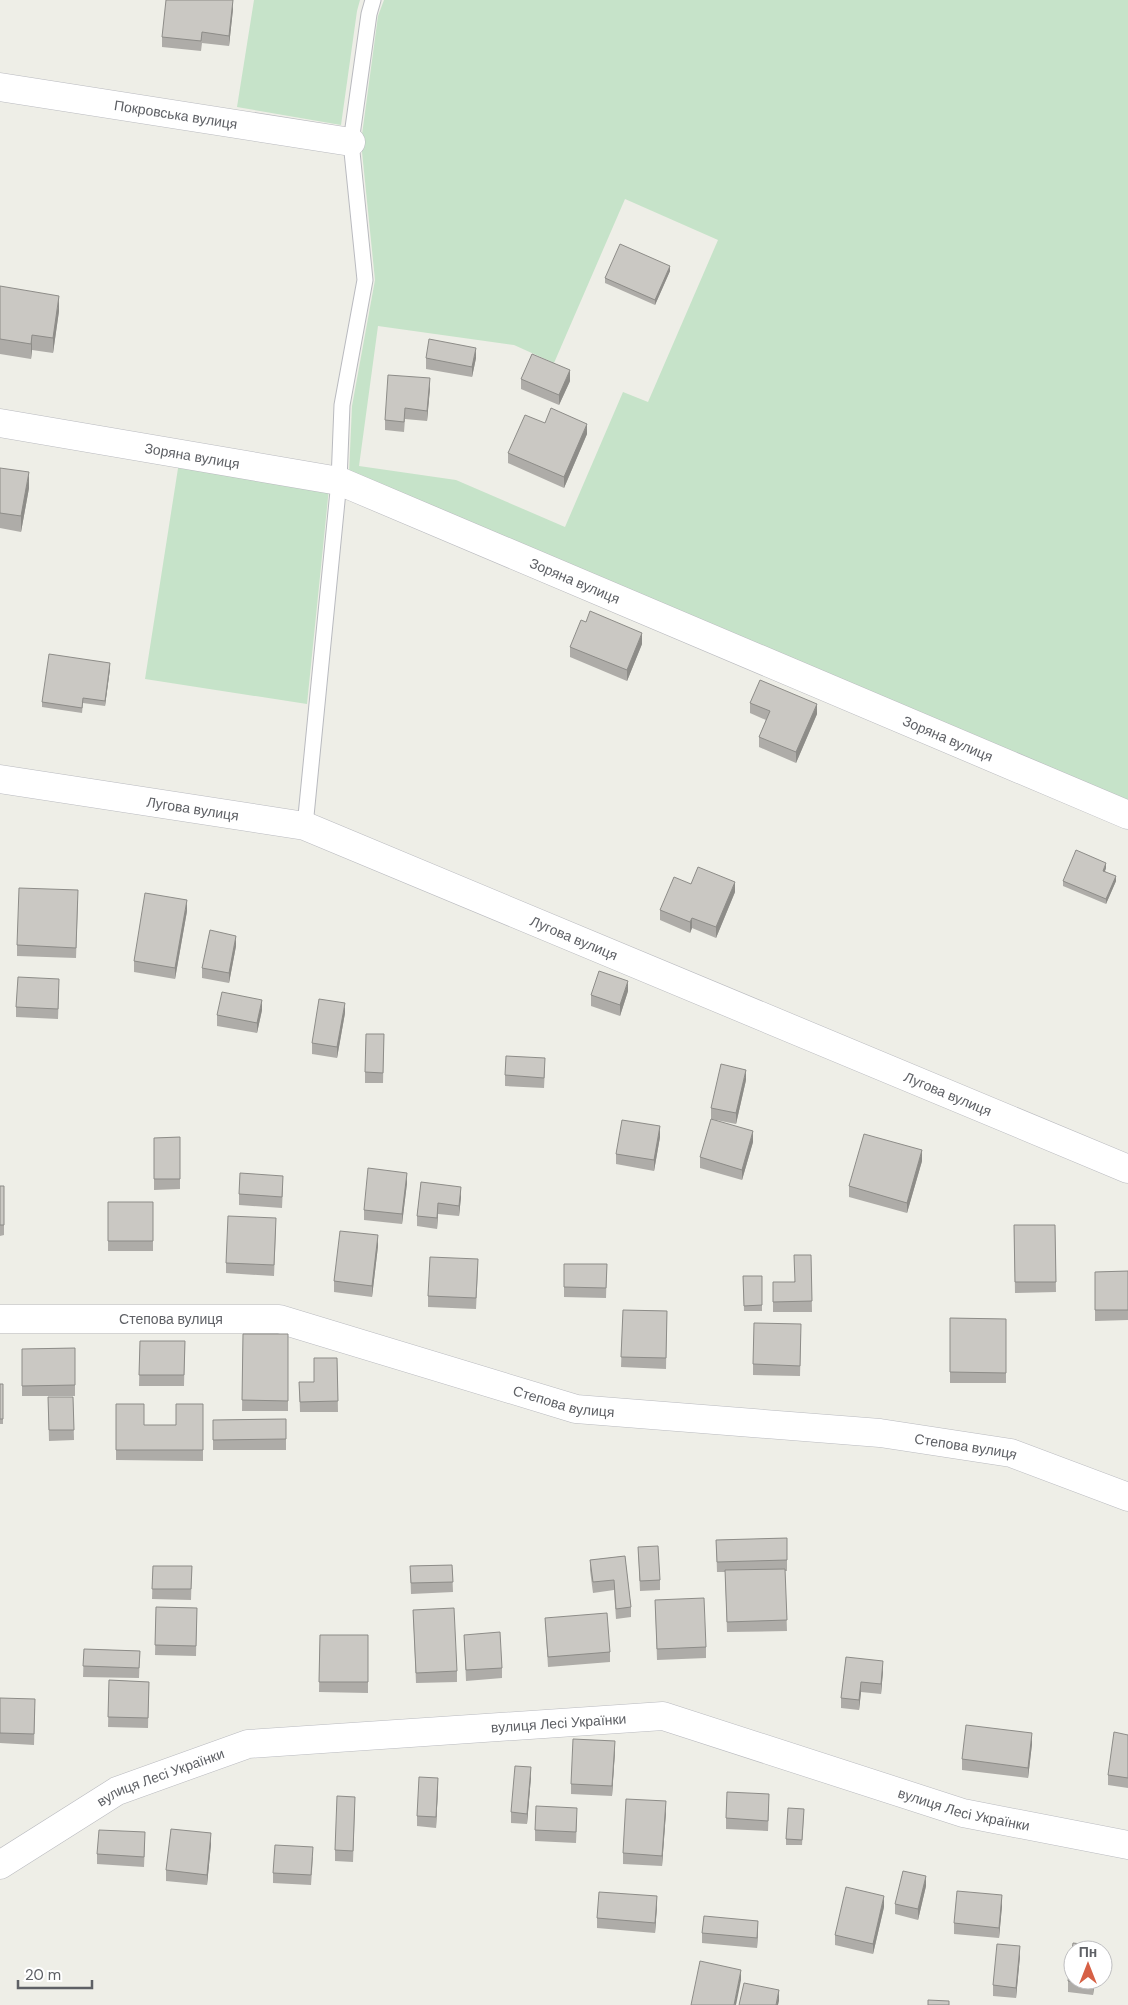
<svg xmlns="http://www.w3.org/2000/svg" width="1128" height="2005" font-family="'DM Sans',sans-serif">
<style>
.green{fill:#c6e3c9;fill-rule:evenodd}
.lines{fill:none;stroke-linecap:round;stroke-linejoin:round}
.service-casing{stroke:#b9babf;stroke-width:17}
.minor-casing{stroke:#b9babf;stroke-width:29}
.service{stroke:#fff;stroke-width:15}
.minor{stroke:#fff;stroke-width:28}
.wall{fill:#aeaca8}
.shaded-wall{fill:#8d8c88}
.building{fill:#cac8c3;stroke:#8d8c88}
.labels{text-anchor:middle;stroke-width:5;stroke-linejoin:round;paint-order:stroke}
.street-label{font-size:14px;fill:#5e6065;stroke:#fff}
</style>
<rect width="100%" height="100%" fill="#eeeee7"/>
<path class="green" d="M254 0H360L357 11 341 125 237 107Z
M384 0H1128V804L349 474 352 406 375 280 361 142 378 16ZM625 199 718 240 648 402 623 392 565 527 456 480 359 466 378 326 514 345 554 363Z
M179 462 329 488 307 704 145 679Z"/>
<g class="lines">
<g class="service-casing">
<path id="service" d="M305 826 339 481 342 405 365 280 351 142 369 14 373 0"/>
</g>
<g class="minor-casing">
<g id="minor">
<path id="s1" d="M0 87 351 142"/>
<path id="s2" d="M0 423 339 481 1128 815"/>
<path id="s3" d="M0 779 305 826 1128 1169"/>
<path id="s4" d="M0 1319H279L576 1409 880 1433 1011 1453 1128 1497"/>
<path id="s5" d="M0 1865 117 1791 248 1744 663 1716 963 1813 1128 1845"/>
</g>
</g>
<use href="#service" class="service"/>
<use href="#minor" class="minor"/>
</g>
<path class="wall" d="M233 9 229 46 202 43 201 51 162 47V37Z
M670 271 655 305 605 283V278Z
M0 286 59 311 53 353 32 350 31 359 0 354Z
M426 358H476L472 377 426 369Z
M521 379 570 381 559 405 521 389Z
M430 388 427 421 405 419 404 432 385 430V420Z
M545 423 587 434 564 488 508 463V453Z
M0 468 29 488 21 532 0 528Z
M586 622 642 644 627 681 570 657V647Z
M110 669 105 706 83 703 82 713 42 707V702Z
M750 703 817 714 796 763 759 747V737L766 720 750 713Z
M1106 868 1105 871 1116 881 1106 904 1063 886V881Z
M691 884 735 892 716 938 692 928 690 933 660 920V910Z
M78 901 76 958 17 956V945Z
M187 911 175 979 134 972V961Z
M236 946 229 983 202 978V968Z
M59 989 58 1019 16 1017V1007Z
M628 991 620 1016 591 1006V995Z
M262 1010 257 1033 217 1026V1015Z
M345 1013 337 1058 312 1054V1043Z
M384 1034 383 1083H365V1072Z
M545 1069 544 1088 505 1086V1075Z
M746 1080 736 1124 711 1119V1108Z
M180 1137V1189L154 1190V1138Z
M660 1137 654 1171 616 1164V1154Z
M753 1142 742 1180 700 1168V1157Z
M922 1161 907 1213 849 1197V1186Z
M421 1182 461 1197 459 1216 438 1214 437 1229 417 1226V1216Z
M407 1183 402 1224 364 1220V1210Z
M0 1186H4V1235L0 1236Z
M283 1186 282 1208 239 1205V1194Z
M108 1202H153V1251H108Z
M1014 1225H1055L1056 1292 1015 1293Z
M276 1229 274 1276 226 1273V1263Z
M378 1246 372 1297 334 1292V1281Z
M811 1255 812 1312H773V1282H794Z
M564 1264H607L606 1298 564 1297Z
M478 1269 476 1309 428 1307V1296Z
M1128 1271V1320L1095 1321V1272Z
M743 1276H762V1311H744Z
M623 1310 667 1311 666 1369 621 1367Z
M950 1318 1006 1319V1383H950Z
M243 1334H288V1411H242Z
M801 1334 800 1376 753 1375V1364Z
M140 1341H185L184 1386H139Z
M75 1348V1396H22V1349Z
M337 1358 338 1412H300L299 1382H314Z
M0 1384H3V1424H0Z
M48 1397H73L74 1440 49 1441Z
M116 1404 144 1425H176L203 1404V1461L116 1460Z
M286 1419V1450H213V1420Z
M787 1538V1571H785L787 1631 727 1632 725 1572H717L716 1540Z
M638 1547 660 1580V1590L640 1591Z
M625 1556 631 1607V1617L616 1619 614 1590 593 1593 590 1570V1560Z
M452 1565 453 1592 411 1594 410 1566Z
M153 1566H192L191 1600 152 1599Z
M655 1600 706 1647V1658L657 1660Z
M156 1607 197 1608 196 1656 155 1655Z
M413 1610 457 1671V1682L416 1683Z
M545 1618 610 1652V1662L548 1667Z
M320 1635H368V1693L319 1692Z
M464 1635 502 1668V1678L466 1681Z
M84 1649 140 1651 139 1678 83 1677Z
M846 1657 883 1671 881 1694 861 1692 859 1710 841 1708V1698Z
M109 1680 149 1682 148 1728 108 1727Z
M0 1698 35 1709 34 1745 0 1743Z
M1128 1735V1788L1108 1785V1775Z
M1032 1744 1028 1778 962 1770V1759Z
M615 1751 612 1796 571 1794V1784Z
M531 1777 527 1824 511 1823V1812Z
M438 1788 436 1828 417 1826V1816Z
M769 1805 768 1831 726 1829V1818Z
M355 1807 353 1862 335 1861V1850Z
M666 1812 662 1866 623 1864V1853Z
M804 1814 802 1845H786V1839Z
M577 1819 576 1843 535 1841V1830Z
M145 1843 144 1867 97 1864V1854Z
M211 1844 207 1885 166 1881V1870Z
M313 1857 311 1885 273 1883V1873Z
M926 1886 918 1920 895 1914V1904Z
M657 1906 655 1933 597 1928V1918Z
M1002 1906 999 1938 954 1934V1923Z
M884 1907 873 1954 835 1945V1935Z
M758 1931 757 1948 702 1943V1933Z
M1097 1950 1093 1995 1068 1992V1981Z
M1020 1956 1016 1998 993 1996V1985Z"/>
<path class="shaded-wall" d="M233 0V9L229 46V36Z
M670 266V271L655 305V300Z
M59 296V311L53 353V338Z
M32 335V350L31 359V344Z
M476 348V358L472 377V367Z
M570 370V381L559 405V395Z
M430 378V388L427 421V411Z
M587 424V434L564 488V477Z
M29 472V488L21 532V516Z
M642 633V644L627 681V670Z
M110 663V669L105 706V701Z
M817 704V714L796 763V752Z
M1106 863V868L1103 876V871Z
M1116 876V881L1106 904V899Z
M735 882V892L716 938V927Z
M187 900V911L175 979V968Z
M692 918V928L690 933V922Z
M236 936V946L229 983V973Z
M628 981V991L620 1016V1005Z
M262 1000V1010L257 1033V1023Z
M345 1003V1013L337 1058V1047Z
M746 1070V1080L736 1124V1113Z
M660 1126V1137L654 1171V1160Z
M753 1131V1142L742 1180V1170Z
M922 1150V1161L907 1213V1203Z
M407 1173V1183L402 1224V1214Z
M461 1187V1197L459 1216V1206Z
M438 1203V1214L437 1229V1218Z
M378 1235V1246L372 1297V1286Z
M883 1661V1671L881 1694V1684Z
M861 1682V1692L859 1710V1700Z
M1032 1733V1744L1028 1778V1768Z
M615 1741V1751L612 1796V1786Z
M531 1767V1777L527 1824V1814Z
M438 1778V1788L436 1828V1817Z
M666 1801V1812L662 1866V1856Z
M211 1833V1844L207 1885V1875Z
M926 1876V1886L918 1920V1909Z
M1002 1895V1906L999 1938V1928Z
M657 1896V1906L655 1933V1923Z
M884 1896V1907L873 1954V1944Z
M758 1921V1931L757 1948V1938Z
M1020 1946V1956L1016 1998V1988Z
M741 1970V1980L736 2005H734Z
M1093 1980H1095L1093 1995Z
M779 1990V2001L778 2005H776Z"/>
<path class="building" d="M166 0H233L229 36 202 32 201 41 162 37Z
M620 244 670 266 655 300 605 278Z
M0 286 59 296 53 338 32 335 31 344 0 339Z
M429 339 476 348 472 367 426 358Z
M532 354 570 370 559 395 521 379Z
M388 375 430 378 427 411 405 408 404 422 385 420Z
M551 408 587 424 564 477 508 453 525 415 545 423Z
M0 468 29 472 21 516 0 513Z
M590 611 642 633 627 670 570 647 581 620 586 622Z
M49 654 110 663 105 701 83 698 82 708 42 702Z
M760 680 817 704 796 752 759 737 770 711 750 703Z
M1076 850 1106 863 1103 871 1116 876 1106 899 1063 881Z
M698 867 735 882 716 927 692 918 690 922 660 910 674 877 691 884Z
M19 888 78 890 76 948 17 945Z
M145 893 187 900 175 968 134 961Z
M210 930 236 936 229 973 202 968Z
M599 971 628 981 620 1005 591 995Z
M18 977 59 979 58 1009 16 1007Z
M222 992 262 1000 257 1023 217 1015Z
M319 999 345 1003 337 1047 312 1043Z
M366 1034H384L383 1073 365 1072Z
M506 1056 545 1058 544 1078 505 1075Z
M721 1064 746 1070 736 1113 711 1108Z
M711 1119 753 1131 742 1170 700 1157Z
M622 1120 660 1126 654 1160 616 1154Z
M864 1134 922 1150 907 1203 849 1186Z
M180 1137V1179H154V1138Z
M368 1168 407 1173 402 1214 364 1210Z
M240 1173 283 1176 282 1197 239 1194Z
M421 1182 461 1187 459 1206 438 1203 437 1218 417 1216Z
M0 1186H4V1225H0Z
M108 1202H153V1241H108Z
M228 1216 276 1218 274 1265 226 1263Z
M1014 1225H1055L1056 1282H1015Z
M340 1231 378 1235 372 1286 334 1281Z
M794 1255H811L812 1301 773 1302V1282H795Z
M430 1257 478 1259 476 1298 428 1296Z
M564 1264H607L606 1288 564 1287Z
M1128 1271V1310H1095V1272Z
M743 1276H762V1305L744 1306Z
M623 1310 667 1311 666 1358 621 1357Z
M950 1318 1006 1319V1373L950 1372Z
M754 1323 801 1324 800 1366 753 1364Z
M243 1334H288V1401L242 1400Z
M140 1341H185L184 1375H139Z
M75 1348V1385L22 1386V1349Z
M314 1358H337L338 1401 300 1402 299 1382H314Z
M0 1384H3V1419H0Z
M48 1397H73L74 1430H49Z
M116 1404H144V1425H176V1404H203V1450H116Z
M286 1419V1439L213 1440V1420Z
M787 1538V1560L717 1562 716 1540Z
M658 1546 660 1580 640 1581 638 1547Z
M625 1556 631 1607 616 1609 614 1580 593 1582 590 1560Z
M452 1565 453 1582 411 1583 410 1566Z
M153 1566H192L191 1589H152Z
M785 1569 787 1620 727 1622 725 1570Z
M704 1598 706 1647 657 1649 655 1600Z
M156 1607 197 1608 196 1646 155 1645Z
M454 1608 457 1671 416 1673 413 1610Z
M607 1613 610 1652 548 1657 545 1618Z
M500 1632 502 1668 466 1670 464 1635Z
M320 1635H368V1682H319Z
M84 1649 140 1651 139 1668 83 1666Z
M846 1657 883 1661 881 1684 861 1682 859 1700 841 1698Z
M109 1680 149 1682 148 1718 108 1717Z
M0 1698 35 1699 34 1734 0 1733Z
M966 1725 1032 1733 1028 1768 962 1759Z
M1114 1732 1128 1735V1778L1108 1775Z
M573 1739 615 1741 612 1786 571 1784Z
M515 1766 531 1767 527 1814 511 1812Z
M419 1777 438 1778 436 1817 417 1816Z
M727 1792 769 1794 768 1821 726 1818Z
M337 1796 355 1797 353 1851 335 1850Z
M626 1799 666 1801 662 1856 623 1853Z
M536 1806 577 1808 576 1832 535 1830Z
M788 1808 804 1809 802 1840 786 1839Z
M171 1829 211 1833 207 1875 166 1870Z
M99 1830 145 1832 144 1857 97 1854Z
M275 1845 313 1847 311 1875 273 1873Z
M903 1871 926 1876 918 1909 895 1904Z
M846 1887 884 1896 873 1944 835 1935Z
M957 1891 1002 1895 999 1928 954 1923Z
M599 1892 657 1896 655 1923 597 1918Z
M704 1916 758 1921 757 1938 702 1933Z
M1073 1943 1097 1946V1950H1073V1980H1093V1984L1068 1981Z
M997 1944 1020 1946 1016 1988 993 1985Z
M700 1961 741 1970 734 2005H691Z
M744 1983 779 1990 776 2005H739Z
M928 2000 949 2001V2005H928Z"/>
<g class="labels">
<g class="street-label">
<text dy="5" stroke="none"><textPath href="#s1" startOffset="178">Покровська вулиця</textPath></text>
<text dy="5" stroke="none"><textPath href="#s2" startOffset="195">Зоряна вулиця</textPath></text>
<text dy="5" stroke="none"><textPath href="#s2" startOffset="600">Зоряна вулиця</textPath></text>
<text dy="5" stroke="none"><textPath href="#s2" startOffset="1005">Зоряна вулиця</textPath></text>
<text dy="5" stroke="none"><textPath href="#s3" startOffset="195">Лугова вулиця</textPath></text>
<text dy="5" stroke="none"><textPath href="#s3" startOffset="600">Лугова вулиця</textPath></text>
<text dy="5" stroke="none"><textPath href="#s3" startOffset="1005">Лугова вулиця</textPath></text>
<text dy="5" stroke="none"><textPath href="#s4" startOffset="171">Степова вулиця</textPath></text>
<text dy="5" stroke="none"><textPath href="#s4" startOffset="576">Степова вулиця</textPath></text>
<text dy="5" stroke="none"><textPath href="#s4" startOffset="981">Степова вулиця</textPath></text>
<text dy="5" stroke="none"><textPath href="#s5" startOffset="589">вулиця Лесі Українки</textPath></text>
<text dy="5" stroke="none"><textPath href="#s5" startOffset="184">вулиця Лесі Українки</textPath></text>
<text dy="5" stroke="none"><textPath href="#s5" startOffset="1009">вулиця Лесі Українки</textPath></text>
</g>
</g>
<g transform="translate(1088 1965)"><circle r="24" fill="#ffffff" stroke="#bfbfc1"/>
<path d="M0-4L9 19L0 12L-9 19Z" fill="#d66045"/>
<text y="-8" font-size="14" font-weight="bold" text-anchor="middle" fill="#5e6065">Пн</text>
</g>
<path d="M18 1980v8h74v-8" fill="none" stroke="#5e6065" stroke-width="2.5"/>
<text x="25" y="1980" font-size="15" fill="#5e6065" stroke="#ffffff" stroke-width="4" paint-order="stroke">20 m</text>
</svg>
